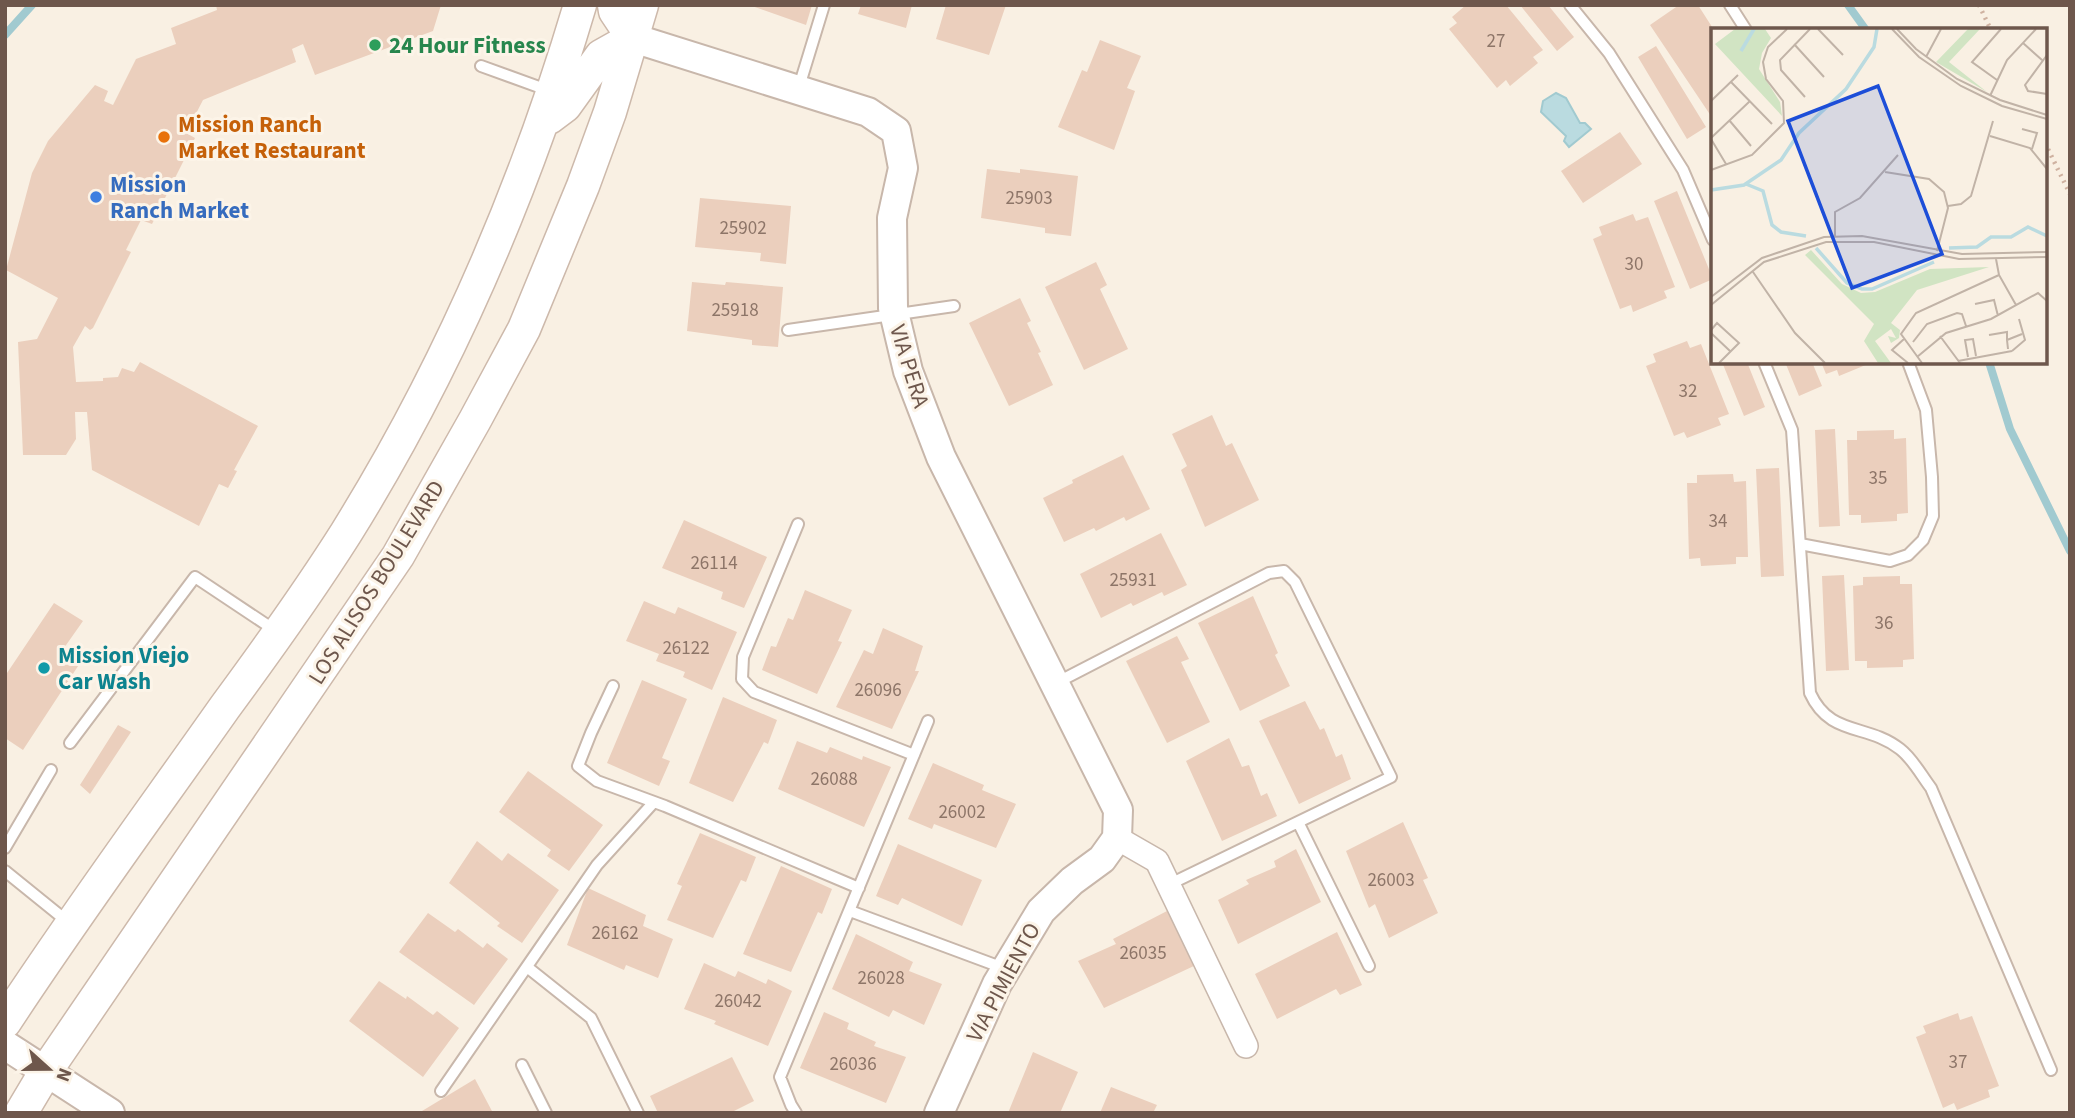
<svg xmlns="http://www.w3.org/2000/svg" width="2075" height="1118" font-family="'Source Sans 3',sans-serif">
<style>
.water{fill:#badbe0;stroke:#a1cad0;stroke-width:2}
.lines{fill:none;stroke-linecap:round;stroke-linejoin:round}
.stream{stroke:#a1cad0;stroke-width:8}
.building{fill:#ebcfbd}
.service-casing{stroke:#c8b7ab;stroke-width:14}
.minor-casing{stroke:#c8b7ab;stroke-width:26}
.tertiary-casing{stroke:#c8b7ab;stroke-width:32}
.secondary-casing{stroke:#cdb9ab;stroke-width:35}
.path{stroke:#cfb2a1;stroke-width:4.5;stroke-dasharray:2 5;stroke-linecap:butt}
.service{stroke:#fff;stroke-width:10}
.minor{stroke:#fff;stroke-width:23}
.tertiary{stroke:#fff;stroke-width:28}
.secondary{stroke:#fff;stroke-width:32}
.leisure-dot{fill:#2e9e5b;stroke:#fcf4e8;stroke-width:2.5}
.food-dot{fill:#e8710a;stroke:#fcf4e8;stroke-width:2.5}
.shop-dot{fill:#3f7fe0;stroke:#fcf4e8;stroke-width:2.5}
.culture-dot{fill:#0f9aa8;stroke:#fcf4e8;stroke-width:2.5}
.labels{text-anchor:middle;stroke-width:6;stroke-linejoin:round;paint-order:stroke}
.number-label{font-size:19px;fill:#8d7568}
.leisure-label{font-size:23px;font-weight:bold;fill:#27864d;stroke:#fcf4e8;text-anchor:start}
.food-label{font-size:23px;font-weight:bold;fill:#c56008;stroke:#fcf4e8;text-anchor:start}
.shop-label{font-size:23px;font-weight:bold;fill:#366cbe;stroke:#fcf4e8;text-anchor:start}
.street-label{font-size:23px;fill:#6e574c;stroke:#fcf4e8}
.culture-label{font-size:23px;font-weight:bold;fill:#0d838f;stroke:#fcf4e8;text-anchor:start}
.inset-river{fill:none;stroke:#badbe0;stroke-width:3.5}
.inset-road{fill:none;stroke:#c1b3a7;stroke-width:2}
.view{fill:#1d4ed8;fill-opacity:0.15;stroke:#1d4ed8;stroke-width:3.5}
.inset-edge{fill:none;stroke:#6e574c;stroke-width:3.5}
</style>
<rect width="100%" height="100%" fill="#f9f0e3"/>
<path class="water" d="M1556 93 1566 98 1580 123H1585L1591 129 1569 147 1564 141 1566 136 1541 112 1543 101Z"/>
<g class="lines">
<path class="stream" d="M1848 5 1866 30
M5 35 32 5
M1989 362 2010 429 2070 551"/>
</g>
<path class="building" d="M216 5H441L433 31 315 75 303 44 292 49 296 62 203 100 186 133 195 138 152 224 141 220 126 250 131 252 93 328 90 330 85 326 73 347 76 382 103 381V378L118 377 122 368 134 372 140 362 258 426 234 470 237 471 228 488 219 484 199 526 92 470 87 412H75L76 439 66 455H23L18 342 37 339 58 298 6 270 32 173 48 141 95 85 108 91 104 101 113 105 136 59 176 44 171 28 217 10Z
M812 5 806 25 752 6V5Z
M861 5H912L906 28 858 14Z
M946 5H1006L989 55 936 39Z
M1466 5H1506L1543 50 1533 57 1538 63 1510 86 1506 80 1497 88 1449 29 1457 23 1452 17Z
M1520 5H1548L1574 37 1557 51Z
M1679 5H1698L1714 30 1713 119 1650 25Z
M1100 40 1141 56 1127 88 1135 91 1114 150 1058 127 1082 70 1087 72Z
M1656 46 1706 127 1687 139 1638 57Z
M1620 132 1642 164 1583 203 1561 171Z
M987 169 1020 173V169L1078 176 1071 236 1045 233V228L981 218Z
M1677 191 1713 279 1690 289 1654 201Z
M700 198 791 206 786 264 760 261 761 253 695 247Z
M1633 214 1636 221 1648 217 1675 287 1664 291 1667 298 1633 312 1631 305 1620 309 1593 239 1602 235 1599 227Z
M1096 262 1107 285 1100 289 1128 349 1084 370 1045 287Z
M692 282 725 285 726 282 783 287 778 347 752 345V340L687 331Z
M1020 298 1031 321 1027 323 1041 352 1038 353 1053 385 1009 406 969 323Z
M1687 341 1690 348 1701 344 1729 414 1718 418 1721 425 1687 438 1684 432 1674 436 1646 366 1656 362 1653 354Z
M1722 362H1747L1765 407 1744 416Z
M1785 362H1812L1822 386 1799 396Z
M1821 362H1873L1839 376 1837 370 1826 374Z
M1212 415 1226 446 1232 443 1259 500 1205 527 1181 470 1187 466 1172 434Z
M1835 429 1840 526 1819 527 1815 430Z
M1894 430V439L1906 438 1908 513 1897 514V521L1861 523V515H1849L1847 440H1857V431Z
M1123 455 1150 509 1126 521 1124 517 1096 531 1094 528 1064 542 1043 498 1073 483 1072 480Z
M1779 468 1784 576 1761 577 1756 469Z
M1733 474 1734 482 1746 481 1748 557H1736V564L1701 566 1700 558 1689 559 1687 483H1697V475Z
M684 520 767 557 744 608 721 599 723 592 662 568Z
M1161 533 1187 585 1164 596 1162 592 1133 606 1131 603 1101 618 1080 574Z
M1844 575 1849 670 1826 671 1822 576Z
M1900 576V584H1912L1914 659 1903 660V667L1867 668V661H1855L1853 586 1863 585V577Z
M805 590 852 610 838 641 842 642 817 694 762 670 771 646 776 647 788 618 793 620Z
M1253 596 1278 653 1275 655 1290 686 1240 711 1198 623Z
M644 601 675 614 678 607 737 632 712 690 683 677 685 672 656 661 659 654 626 641Z
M54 603 83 621 64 648 82 660 23 750 5 738V676Z
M883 628 923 646 915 671H919L892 729 836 707 864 650 873 654Z
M1177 636 1189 659 1181 662 1210 722 1167 743 1126 661Z
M642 680 687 699 662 758 670 761 659 786 607 763Z
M723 697 777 720 768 744 764 742 733 802 689 783Z
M1305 701 1320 730 1324 728 1336 757 1342 754 1351 779 1299 804 1259 721Z
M118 725 131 732 90 794 80 785Z
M1229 738 1242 767 1249 765 1261 796 1267 793 1277 816 1222 841 1186 761Z
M797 741 827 753 830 747 862 760 863 756 891 767 864 827 778 789Z
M933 763 984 785 982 790 1016 804 996 848 934 824 932 829 908 819Z
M528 771 603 825 569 871 547 856 551 850 499 812Z
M1403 822 1428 878 1423 880 1438 913 1389 938 1375 904 1369 908 1346 851Z
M700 833 756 857 746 882 741 880 713 938 667 920 682 886 677 884Z
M477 841 502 861 508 853 559 890 522 943 497 926 500 923 449 883Z
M898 844 982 880 962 926 902 898 898 905 876 896Z
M1296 849 1321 902 1238 944 1218 900 1249 884 1246 880 1276 867 1274 861Z
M781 866 832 889 822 914 818 912 791 972 743 954Z
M588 888 646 915 643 926 673 939 658 978 626 965 624 970 567 945Z
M1167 911 1196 965 1104 1008 1078 961 1116 944 1113 939Z
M428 913 455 932 458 929 483 948 487 943 508 959 474 1005 399 952Z
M1337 932 1362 985 1340 995 1336 989 1277 1019 1255 974Z
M856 934 913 962 909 971 942 984 924 1025 893 1010 889 1017 832 989Z
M704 963 735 977 738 971 766 984 768 979 792 991 768 1046 714 1024 716 1021 684 1009Z
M379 981 406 999 407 996 433 1015 437 1011 459 1028 423 1077 349 1021Z
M824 1012 849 1023 847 1029 876 1042 874 1046 906 1057 886 1103 800 1068Z
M1958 1013 1960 1020 1972 1016 1999 1086 1988 1090 1990 1097 1957 1110 1954 1103 1943 1108 1916 1037 1926 1033 1923 1026Z
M1033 1052 1078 1072 1060 1113H1008Z
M732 1057 754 1101 730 1113H658L650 1096Z
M475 1079 493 1113H423L422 1111Z
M1111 1087 1157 1105 1153 1113H1100Z"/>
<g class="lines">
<g class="service-casing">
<path id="service" d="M1570 5 1609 53 1683 170 1713 240
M1730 5 1746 30
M481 66 550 91
M798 90 824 5
M788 330 954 306
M1764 362 1792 430 1810 693C1830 737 1867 723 1900 749 1913 759 1921 775 1931 788L2051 1070
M798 524 743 657 742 679 754 692 914 755
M1800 544 1890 561 1908 555 1923 540 1933 516 1932 477 1926 410 1908 362
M1056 683 1269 573 1284 571 1295 582 1391 777 1168 885
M613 686 591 733 578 766 597 781 665 806 859 888
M70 743 195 577 276 631
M1298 822 1369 966
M5 848 51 770
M5 871 68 922
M850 911 1006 969
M527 967 591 1018 638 1113
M522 1065 546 1113
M441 1091 597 865 654 802
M796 1113 791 1105 780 1077 928 721"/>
</g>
<g class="minor-casing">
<path id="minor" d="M1117 838 1157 861 1246 1046"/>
</g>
<g class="tertiary-casing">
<path id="tertiary" d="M633 38 868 112 896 131 903 168 892 218 893 308 908 371 941 457 1118 810 1117 838 1102 859 1072 881 1041 911 997 984 939 1113
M5 1045 110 1113"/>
</g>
<g class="secondary-casing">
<path id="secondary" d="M549 118 565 106 601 56 633 38 615 11 614 5
M5 1022C75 915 151 812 225 707 267 650 308 593 346 533 448 369 525 190 580 5
M21 1113 46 1071 398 556 475 420 524 329 583 186 610 112 642 5"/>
</g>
<path class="path" d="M1979 5 1991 30
M2045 143 2070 194"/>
<use href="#service" class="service"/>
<use href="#minor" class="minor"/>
<use href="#tertiary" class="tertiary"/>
<use href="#secondary" class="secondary"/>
</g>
<circle class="leisure-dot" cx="375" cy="45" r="7"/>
<circle class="food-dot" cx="164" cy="137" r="7"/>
<circle class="shop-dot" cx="96" cy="197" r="7"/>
<circle class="culture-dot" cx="44" cy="668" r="7"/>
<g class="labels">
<g class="number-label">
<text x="1496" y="47">27</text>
<text x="1029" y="204">25903</text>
<text x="743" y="234">25902</text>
<text x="1634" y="270">30</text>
<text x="735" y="316">25918</text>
<text x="1688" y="397">32</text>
<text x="1878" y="484">35</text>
<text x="1718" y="527">34</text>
<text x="714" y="569">26114</text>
<text x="1133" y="586">25931</text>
<text x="1884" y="629">36</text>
<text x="686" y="654">26122</text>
<text x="878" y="696">26096</text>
<text x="834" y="785">26088</text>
<text x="962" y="818">26002</text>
<text x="1391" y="886">26003</text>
<text x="615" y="939">26162</text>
<text x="1143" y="959">26035</text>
<text x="881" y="984">26028</text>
<text x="738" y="1007">26042</text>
<text x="1958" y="1068">37</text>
<text x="853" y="1070">26036</text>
</g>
<g class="leisure-label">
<text x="389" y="53">24 Hour Fitness</text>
</g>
<g class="food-label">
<text x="178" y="132">Mission Ranch<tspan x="178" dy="26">Market Restaurant</tspan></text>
</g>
<g class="shop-label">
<text x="110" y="192">Mission<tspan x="110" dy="26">Ranch Market</tspan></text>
</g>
<g class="street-label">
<text transform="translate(910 366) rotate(73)" y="8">VIA PERA</text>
<text transform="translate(376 582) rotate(-58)" y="8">LOS ALISOS BOULEVARD</text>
<text transform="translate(1003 982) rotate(-62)" y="8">VIA PIMIENTO</text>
</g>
<g class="culture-label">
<text x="58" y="663">Mission Viejo<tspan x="58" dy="26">Car Wash</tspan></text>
</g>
</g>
<g transform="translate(1711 28)">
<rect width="336" height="336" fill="#f9f0e3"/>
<path d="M24 1H54L60 10 51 25 48 41 69 74 71 88 4 16ZM257 1H269L238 34 276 64 225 34ZM100 222 131 256 150 265 164 264 219 241 278 239 206 262 180 295 189 302 188 310 180 315 177 308 185 310 180 301 164 313 180 335H167L153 313 163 296 94 227Z" fill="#d1e4c3"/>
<path class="inset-river" d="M30 23 43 1M35 156 52 163 61 197 70 204 95 208M0 162 33 157 70 132 88 105 135 61 163 19 166 1M105 220 136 255 151 261H161L223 234M238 220 266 219 280 209H300L317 199 336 208"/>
<path class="inset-road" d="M107 1 132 27M181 1 208 29 250 58 291 78 336 91M186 1 205 21 246 51 289 72 336 87M312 15 331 32M83 16 113 49M336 27 314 57 317 63 336 66M215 29 230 1M286 52 261 34 290 1M20 54 61 96M279 68 296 32 325 1M94 69 70 42 69 32 99 1M0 73 27 47M18 92 40 118M311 101 326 105 321 121M279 108 319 120 336 141M0 110 39 73M0 111 15 136M0 142 41 127 73 95 72 73 55 51 52 34 57 19 76 1M174 144 218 151 233 164 237 180 226 223M237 178 250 176 260 168 282 93M124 208V184L149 170 187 127M285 231 288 247 305 277M42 244 84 305 114 335M0 269 51 230 113 209 151 208 251 226 336 224M264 276 283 272 287 288M0 277 53 234 115 214H163L248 231 336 229M0 302 6 295 28 315 8 335M0 305 19 323M278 307 296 304V312M229 308 249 335M193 311 181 322 197 335M202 314 216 296 246 285 251 286 255 298M297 321 296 312 311 306M301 323 314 312 308 291M206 329 235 305 280 291 327 265 336 273M257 329 254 312 262 311 265 328M247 333 301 323M211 335 190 306 205 285 288 247"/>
<path class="view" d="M167 58 231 226 141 260 77 93Z"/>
<rect width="336" height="336" class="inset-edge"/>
</g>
<rect width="2075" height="1118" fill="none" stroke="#6e574c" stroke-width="14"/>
<g transform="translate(49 1069) rotate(111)" stroke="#fcf4e8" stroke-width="5" paint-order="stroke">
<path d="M0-5L12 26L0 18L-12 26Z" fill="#6e574c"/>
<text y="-10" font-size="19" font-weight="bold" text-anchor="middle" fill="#6e574c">N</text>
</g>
</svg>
